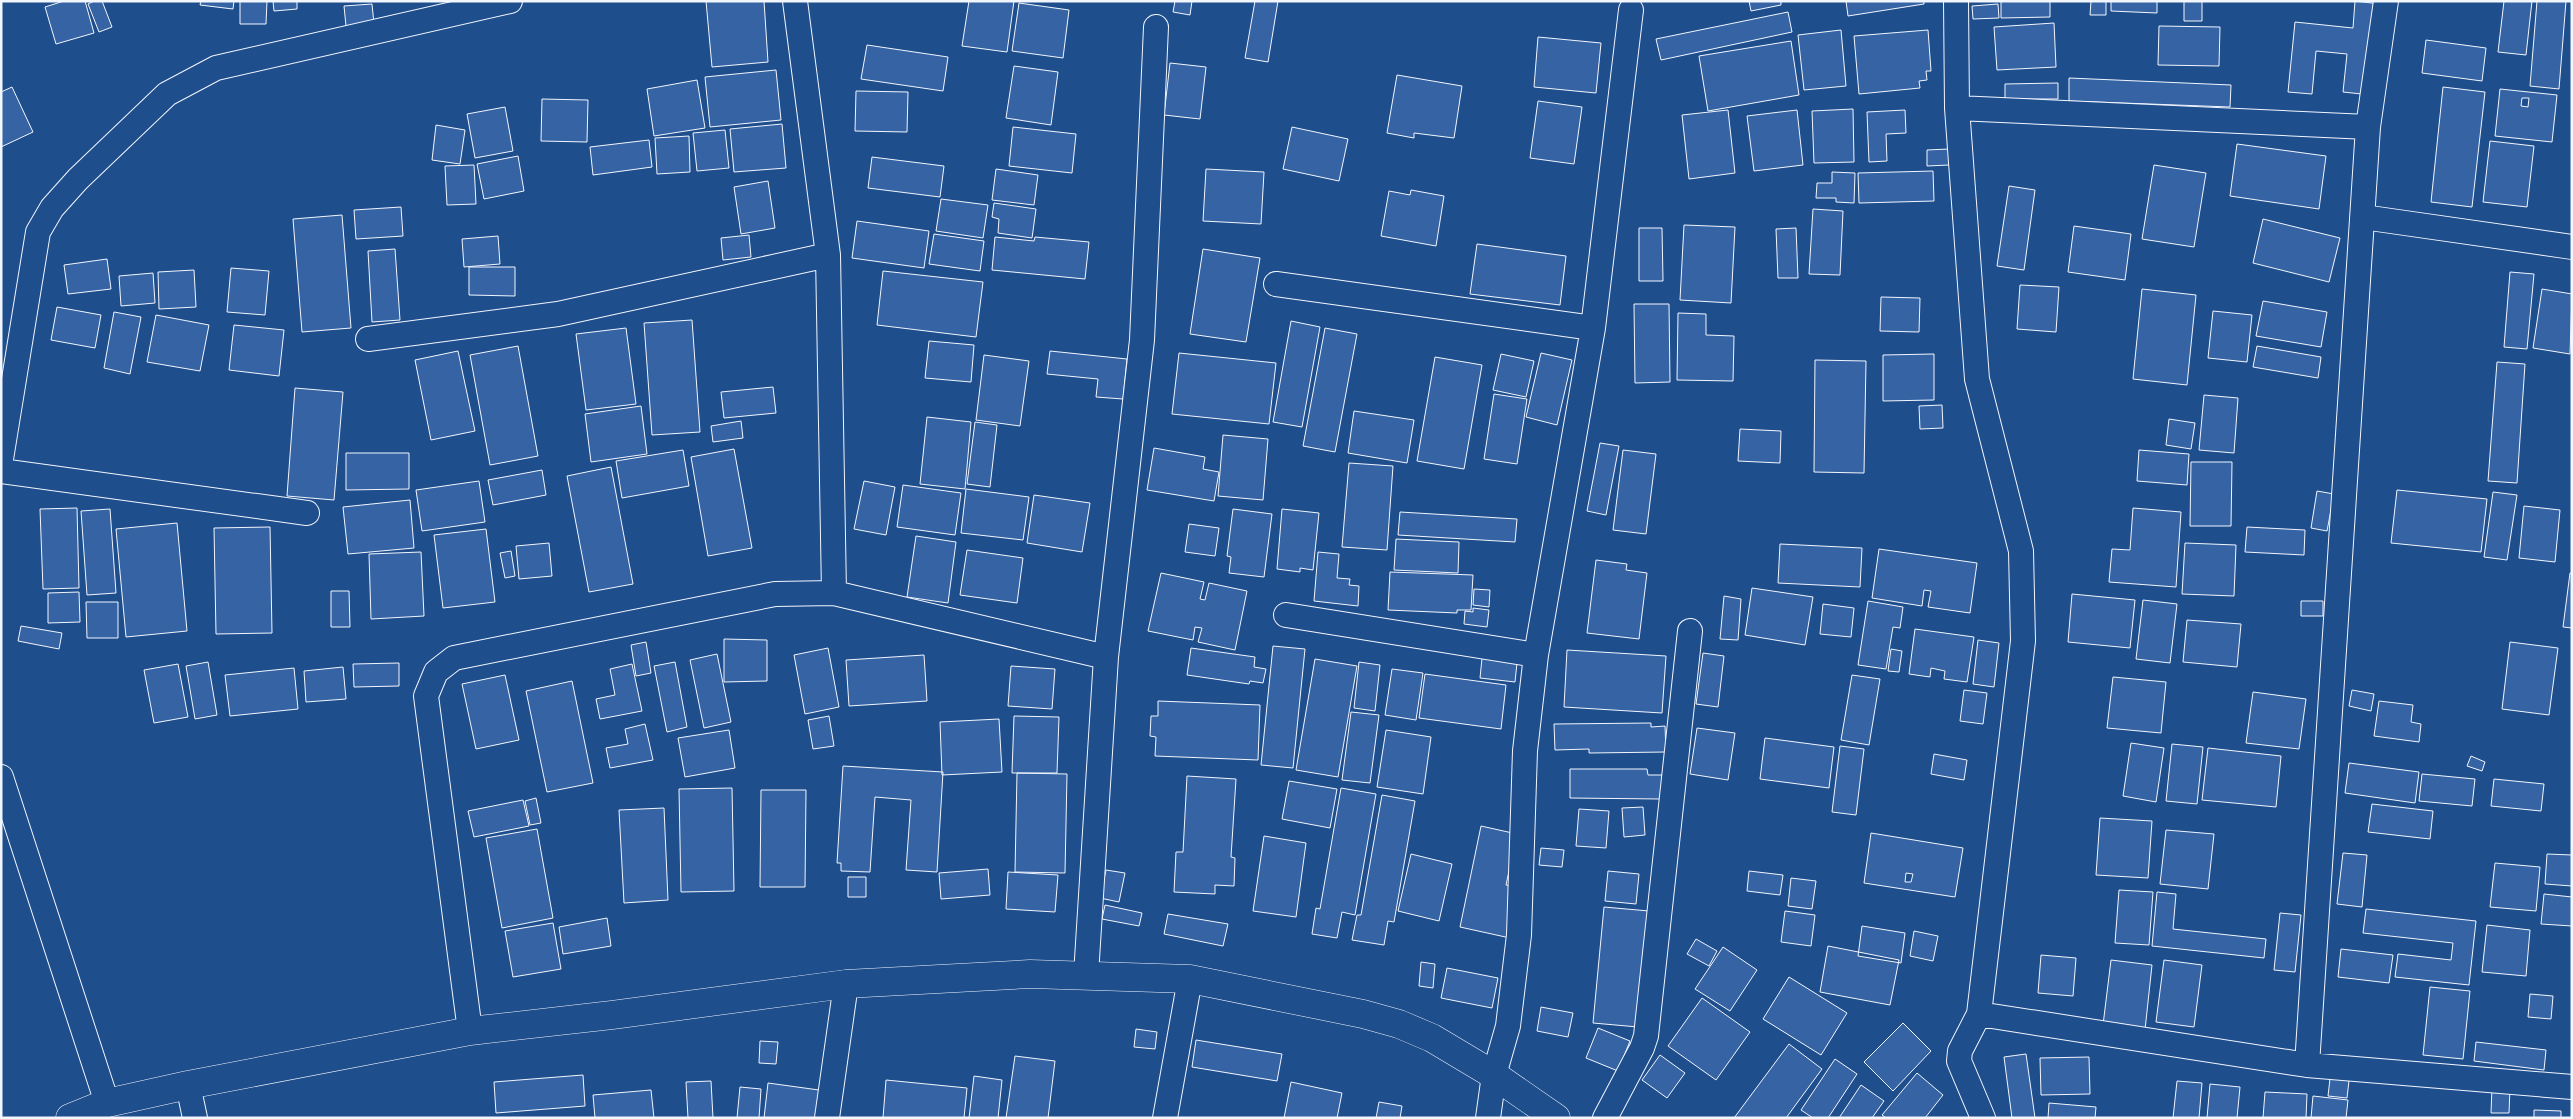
<svg xmlns="http://www.w3.org/2000/svg" width="2573" height="1119" font-family="Rubik,sans-serif">
<style>
.building{fill:#3563a3;stroke:#f2f6ff;fill-rule:evenodd}
.lines{fill:none;stroke-linecap:round;stroke-linejoin:round}
.street-casing{stroke:#f2f6ff;stroke-width:26}
.secondary-casing{stroke:#f2f6ff;stroke-width:29}
.street{stroke:#1f4e8c;stroke-width:24}
.secondary{stroke:#1f4e8c;stroke-width:28}
</style>
<rect width="100%" height="100%" fill="#1f4e8c"/>
<path class="building" d="M64 1H85L94 33 56 44 45 7Z
M94 1H102L112 27 99 32 88 4Z
M201 1H234L233 9 200 5Z
M240 1H267L266 24H240Z
M273 1H297V9L274 11Z
M706 1H764L768 62 712 67Z
M969 1H1014L1007 52 962 46Z
M1175 1H1192L1190 15 1173 12Z
M1255 1H1278L1268 62 1245 58Z
M1749 1H1781V5L1751 11Z
M1846 1H1924V4L1848 16Z
M2001 1H2050V17L2001 18Z
M2091 1H2106V15H2090Z
M2111 1H2157V13L2111 11Z
M2184 1H2202V21H2184Z
M2355 1 2380 4 2371 95 2343 92 2347 54 2316 51 2312 94 2288 92 2295 22 2353 28Z
M2504 1H2532L2526 55 2498 52Z
M2537 1H2566L2559 89 2530 86Z
M1019 3 1069 10 1063 58 1012 51Z
M372 4 374 24 346 26 344 6Z
M1998 4 1999 18 1973 19 1972 6Z
M1788 12 1792 32 1661 60 1656 39Z
M2054 23 2056 67 1997 70 1994 27Z
M2159 26 2220 27 2219 66 2158 65Z
M1841 30 1846 86 1804 90 1798 35Z
M1928 30 1931 71H1926L1927 80 1919 81 1920 88 1859 94 1854 36Z
M1538 37 1601 43 1596 93 1534 87Z
M2426 40 2486 48 2482 81 2422 73Z
M1791 41 1799 95 1708 111 1699 56Z
M867 45 948 57 943 91 861 79Z
M1170 63 1206 67 1200 119 1164 115Z
M1014 66 1058 72 1051 125 1006 118Z
M776 70 781 120 710 127 705 77Z
M1397 75 1462 86 1454 138 1414 133V138L1387 133Z
M2069 78 2231 85 2230 107 2069 101Z
M697 80 705 128 654 136 647 89Z
M2058 83V99H2005V84Z
M12 87 33 132 1 147V92Z
M2443 87 2485 92 2472 207 2431 202Z
M2500 89 2557 95 2552 142 2495 136ZM2522 98H2529L2528 107 2521 106Z
M856 91 908 92 907 132 855 131Z
M542 99 588 100 587 142 541 141Z
M1538 101 1582 107 1574 164 1530 158Z
M505 107 513 151 475 158 467 114Z
M1853 109 1854 162 1814 163 1812 111Z
M1728 110 1735 173 1689 179 1682 115Z
M1797 110 1803 165 1754 171 1747 116Z
M1905 110 1906 133 1886 134 1887 161 1869 162 1867 112Z
M782 124 786 168 734 172 730 129Z
M436 125 465 130 460 164 432 160Z
M1013 127 1076 134 1072 173 1009 166Z
M1292 127 1348 139 1339 181 1283 169Z
M725 130 729 168 697 171 693 133Z
M689 136 690 172 657 174 655 138Z
M649 140 652 167 593 175 590 147Z
M2490 141 2534 146 2527 207 2483 202Z
M2237 144 2326 156 2319 209 2230 196Z
M1949 149V165L1927 166V150Z
M518 156 524 191 484 199 477 164Z
M872 157 944 166 940 197 868 188Z
M474 165 476 204 447 205 445 166Z
M2154 165 2206 173 2194 247 2142 239Z
M996 169 1038 175 1034 205 992 200Z
M1206 169 1264 172 1261 224 1203 221Z
M1933 171 1934 201 1859 203 1858 173Z
M1832 172 1855 173 1854 203 1836 202V198H1816L1817 183H1832Z
M768 181 775 228 741 234 734 187Z
M2009 186 2035 190 2024 270 1997 266Z
M1411 190 1444 196 1436 246 1381 236 1389 191 1410 195Z
M941 199 988 205 983 238 936 231Z
M994 203 1036 209 1032 238 998 233 999 219 992 217Z
M401 207 403 236 356 239 354 210Z
M1813 209 1843 211 1840 275 1809 274Z
M342 215 351 328 302 332 293 219Z
M2263 219 2340 238 2329 282 2253 263Z
M857 221 929 231 924 268 852 258Z
M1684 225 1735 227 1731 303 1680 300Z
M2074 226 2131 234 2125 280 2068 272Z
M1639 228H1662L1663 281H1639Z
M1796 228 1798 278H1778L1776 229Z
M934 234 984 241 980 271 929 264Z
M749 235 751 257 723 260 721 238Z
M498 236 500 264 464 267 462 239Z
M995 237 1034 241 1035 237 1089 242 1085 279 992 270Z
M1477 244 1566 256 1560 305 1470 294Z
M395 249 400 320 372 322 368 251Z
M1203 249 1260 258 1246 342 1190 334Z
M107 259 111 289 68 294 64 265Z
M469 267H515V296L469 295Z
M231 268 269 271 265 315 227 312Z
M194 270 196 307 159 309 158 272Z
M883 271 983 282 976 337 877 325Z
M2510 272 2534 274 2527 349 2504 347Z
M153 273 155 303 121 306 119 276Z
M2020 285 2059 287 2056 332 2017 329Z
M2142 289 2196 295 2187 385 2133 379Z
M2542 289 2572 294 2570 354 2533 348Z
M1881 297 1920 298 1919 332 1880 331Z
M2263 301 2327 312 2321 347 2256 336Z
M1634 304H1669L1670 382 1635 383Z
M57 307 101 315 95 348 51 340Z
M2213 311 2252 315 2247 362 2208 358Z
M114 312 141 317 130 374 104 368Z
M1678 313 1706 314V335L1734 336 1733 381 1677 380Z
M156 315 209 325 200 371 147 362Z
M692 320 700 432 652 435 644 323Z
M1291 321 1320 327 1302 427 1273 422Z
M234 325 284 330 279 376 229 370Z
M626 328 636 404 586 410 576 334Z
M1325 328 1357 334 1335 452 1303 446Z
M929 341 974 345 971 382 925 378Z
M518 346 538 456 490 465 470 355Z
M2257 346 2321 357 2318 378 2253 367Z
M458 351 475 431 431 440 415 360Z
M1050 351 1127 359 1123 399 1096 397 1098 379 1047 374Z
M1179 353 1276 363 1269 424 1172 414Z
M1541 353 1572 360 1557 425 1526 417Z
M1501 354 1534 361 1526 397 1493 390Z
M1934 354V400L1883 401V355Z
M984 355 1029 361 1020 426 976 420Z
M1435 357 1482 365 1464 469 1417 461Z
M1815 360 1866 361 1864 473 1814 472Z
M2497 362 2525 364 2517 483 2488 481Z
M773 387 776 413 724 418 721 392Z
M295 388 343 392 334 500 287 496Z
M1494 394 1527 399 1517 464 1484 459Z
M2204 395 2238 398 2234 453 2199 450Z
M1942 405 1943 428 1920 429 1919 406Z
M641 406 647 454 591 462 585 414Z
M1354 411 1414 420 1407 463 1348 453Z
M927 417 971 422 965 489 920 484Z
M2169 419 2195 423 2191 449 2166 445Z
M741 421 743 438 713 442 711 426Z
M975 422 997 425 990 487 967 484Z
M1740 429 1781 431 1780 463 1738 461Z
M1223 435 1268 439 1263 500 1218 496Z
M1600 443 1619 446 1606 515 1587 511Z
M1154 448 1205 457 1203 469 1219 472 1214 501 1147 490Z
M734 449 752 548 708 556 691 457Z
M683 450 689 486 622 498 616 461Z
M1623 450 1656 454 1646 534 1613 530Z
M2139 450 2189 454 2187 485 2137 481Z
M346 453H409V489L346 490Z
M2191 462H2232L2231 526H2190Z
M1349 463 1393 466 1387 550 1342 547Z
M611 467 633 584 589 592 567 476Z
M542 470 546 495 493 505 488 480Z
M479 481 485 522 422 531 416 490Z
M864 481 895 487 886 535 854 529Z
M903 485 961 493 955 535 897 527Z
M966 489 1029 497 1023 540 961 533Z
M2397 490 2487 499 2481 552 2391 543Z
M2317 491 2334 494 2327 531 2311 528Z
M2493 492 2517 495 2507 560 2484 557Z
M1034 495 1090 503 1082 552 1027 543Z
M410 500 414 548 348 554 343 507Z
M2524 506 2560 510 2555 562 2519 558Z
M77 508 79 588 43 589 40 509Z
M2133 508 2181 512 2176 587 2109 582 2112 549 2130 550Z
M110 509 116 593 87 595 81 511Z
M1233 509 1272 514 1264 577 1229 573 1231 557 1227 556Z
M1282 509 1319 513 1313 570 1300 568V572L1277 569Z
M1400 512 1517 519 1515 542 1398 535Z
M177 523 187 631 126 637 116 529Z
M1189 524 1219 528 1215 556 1185 552Z
M270 527 272 633 216 634 214 528Z
M2247 527 2305 530 2304 555 2245 552Z
M486 529 495 602 443 608 434 535Z
M916 536 956 542 948 603 907 597Z
M1396 539 1459 542 1458 573 1394 570Z
M549 543 552 576 519 579 516 546Z
M2185 543 2236 545 2234 596 2182 594Z
M1780 544 1862 548 1860 587 1778 583Z
M1879 549 1977 563 1970 613 1928 607 1931 591 1924 590 1922 606 1872 598Z
M967 550 1023 558 1017 603 960 595Z
M511 551 515 576 505 578 500 553Z
M421 552 424 616 371 619 369 554Z
M1318 552 1339 554 1337 578 1350 579 1349 585 1359 586 1358 606 1314 601Z
M1596 560 1627 564 1626 570 1647 573 1639 639 1587 633Z
M1390 572 1473 575 1471 610H1457V613L1388 610Z
M1161 573 1204 582 1200 599 1205 600 1209 583 1247 591 1235 650 1198 642 1202 628 1195 627 1193 640 1148 631Z
M2570 573H2572V628L2563 627Z
M1752 588 1813 597 1805 645 1745 635Z
M1474 589 1490 590 1489 607 1473 605Z
M331 591H349L350 627H331Z
M79 592 80 622 48 623V593Z
M2072 594 2135 600 2130 648 2068 642Z
M1724 596 1741 599 1738 640 1720 639Z
M2143 600 2177 604 2170 663 2136 659Z
M1868 601 1903 607 1900 628 1893 627 1886 669 1858 665Z
M2301 601H2323V616H2301Z
M86 602H118V638H87Z
M1823 604 1854 608 1851 637 1820 634Z
M1473 608 1489 610 1487 627 1464 624 1465 611 1473 612Z
M2187 620 2241 624 2237 667 2183 662Z
M21 626 62 633 59 649 18 641Z
M1915 629 1974 637 1967 682 1944 679 1945 671 1931 668 1930 677 1909 674Z
M724 639 767 640V681L724 682Z
M1978 640 1999 643 1994 687 1973 684Z
M646 642 651 673 636 676 631 645Z
M2510 642 2558 648 2549 715 2502 709Z
M1273 646 1305 649 1293 768 1261 765Z
M828 648 839 707 805 714 794 655Z
M1191 648 1255 657 1254 667 1266 669 1263 683 1250 681 1249 684 1187 675Z
M1891 649 1902 651 1899 672 1888 671Z
M1567 650 1666 656 1662 713 1564 707Z
M1703 653 1724 656 1718 707 1696 704Z
M717 654 731 722 704 728 690 660Z
M924 655 927 701 849 706 846 660Z
M1482 658 1517 663 1515 682 1480 678Z
M1315 659 1357 666 1338 777 1296 770Z
M208 662 217 715 195 719 186 666Z
M675 662 687 727 667 732 654 666Z
M1359 662 1380 665 1375 711 1354 708Z
M399 663V686L354 687 353 664Z
M178 664 188 717 154 723 144 670Z
M632 664 642 711 600 719 596 699 615 695 610 669Z
M1011 666 1055 669 1052 709 1008 706Z
M343 667 346 699 306 702 304 671Z
M294 668 298 709 230 716 225 675Z
M1392 669 1423 673 1416 720 1385 715Z
M1425 674 1506 685 1501 729 1419 718Z
M505 675 519 740 476 749 462 684Z
M1852 675 1880 679 1869 745 1841 740Z
M2113 677 2166 682 2161 733 2107 728Z
M572 681 593 783 547 792 526 691Z
M1964 690 1987 693 1983 724 1960 721Z
M2352 690 2374 694 2371 711 2349 706Z
M2253 692 2306 699 2299 749 2246 743Z
M1158 701 1260 705 1258 760 1155 756 1156 737 1150 736 1151 716H1158Z
M2379 701 2413 705 2411 722 2421 724 2419 742 2374 736Z
M1351 712 1379 715 1370 783 1342 780Z
M829 716 834 746 813 749 808 720Z
M1014 716 1059 717 1057 773H1012Z
M999 719 1002 772 942 775 940 722Z
M1651 723V727L1665 726 1666 752 1589 753V749L1555 750 1554 724Z
M645 724 653 760 610 768 606 748 628 744 625 729Z
M1697 728 1735 733 1728 780 1690 774Z
M729 730 735 768 685 777 678 738Z
M1386 730 1431 737 1423 794 1377 787Z
M1765 738 1834 747 1829 788 1760 779Z
M2131 743 2164 748 2156 802 2123 796Z
M2172 744 2203 747 2197 804 2166 801Z
M1840 746 1864 749 1856 815 1832 812Z
M2208 748 2281 756 2276 807 2202 800Z
M1934 754 1967 760 1964 780 1931 774Z
M2471 756 2485 762 2482 771 2467 766Z
M2349 763 2419 772 2415 803 2345 793Z
M843 766 943 772 937 872 906 870 911 800 875 797 870 872 841 871V863H837Z
M1570 769H1647L1648 775H1662L1661 799 1570 798Z
M1017 773 1067 774 1065 873 1015 872Z
M2422 774 2475 779 2472 806 2419 801Z
M1187 776 1236 779 1231 857 1235 858 1234 886 1215 885V894L1174 892 1176 852H1183Z
M2494 779 2544 784 2541 811 2491 806Z
M1289 781 1337 789 1330 828 1282 819Z
M732 788 734 891 681 892 679 789Z
M1341 788 1376 794 1355 915 1342 912 1337 938 1312 934 1316 908 1320 909Z
M761 790H806L805 887H760Z
M1382 795 1415 801 1394 922 1388 921 1384 945 1352 940 1357 915H1361Z
M536 798 541 823 530 825 525 801Z
M523 800 529 826 474 837 468 811Z
M2372 804 2433 811 2430 839 2368 832Z
M1643 807 1645 835 1624 837 1622 808Z
M664 808 668 900 624 903 619 810Z
M1579 809 1609 811 1606 848 1576 846Z
M2100 818 2152 821 2148 878 2096 875Z
M1481 826 1517 834 1506 885 1512 886 1508 918 1514 919 1510 938 1460 927Z
M537 829 553 918 502 928 486 838Z
M2166 830 2214 834 2208 889 2160 884Z
M1871 833 1963 848 1955 897 1864 883ZM1906 873 1913 874 1911 882H1905Z
M1264 836 1306 843 1296 917 1253 911Z
M1541 848 1564 850 1562 867 1539 865Z
M2343 853 2367 855 2362 907 2337 904Z
M1411 854 1452 864 1439 921 1398 911Z
M2547 854 2572 855V886L2545 884Z
M2495 863 2540 867 2536 911 2490 907Z
M988 869 990 895 941 899 939 873Z
M1106 870 1125 873 1119 902 1100 898Z
M1608 871 1639 874 1636 904 1605 901Z
M1749 871 1783 875 1780 895 1747 891Z
M1008 872 1058 875 1055 912 1006 909Z
M848 877H866V897H848Z
M1791 878 1816 881 1812 909 1788 906Z
M2119 890 2153 892 2149 945 2115 943Z
M2157 892 2176 894 2173 929 2266 939 2264 958 2152 946Z
M2544 894 2572 897V926L2541 924Z
M1105 905 1142 913 1139 926 1102 919Z
M1604 907 1649 911 1638 1027 1593 1023Z
M2366 909 2476 921 2469 985 2395 977 2398 954 2451 960 2453 943 2363 933Z
M1785 911 1815 915 1811 946 1781 942Z
M2280 913 2301 915 2295 972 2274 970Z
M1168 914 1228 924 1223 946 1164 934Z
M607 918 611 946 563 954 559 927Z
M553 923 561 969 513 977 505 931Z
M2487 925 2530 930 2526 976 2482 972Z
M1862 926 1905 933 1901 963 1858 956Z
M1914 931 1938 936 1933 961 1910 956Z
M1696 939 1717 951 1709 966 1687 954Z
M1828 946 1899 960 1890 1005 1820 992Z
M1723 947 1757 970 1730 1011 1695 989Z
M2341 949 2393 955 2389 983 2338 977Z
M2041 955 2076 958 2073 996 2038 993Z
M2111 960 2152 965 2145 1030 2103 1025Z
M2164 960 2202 965 2194 1027 2156 1022Z
M1421 962 1435 964 1433 988 1419 986Z
M1447 968 1498 978 1492 1008 1441 998Z
M1789 977 1847 1013 1821 1055 1763 1019Z
M2430 987 2470 991 2463 1059 2423 1055Z
M2530 994 2553 996 2551 1019 2528 1017Z
M1702 998 1750 1032 1716 1080 1668 1046Z
M1541 1007 1573 1013 1568 1037 1537 1031Z
M1903 1023 1931 1051 1893 1091 1864 1062Z
M1598 1028 1630 1041 1618 1071 1586 1058Z
M1136 1029 1157 1032 1155 1049 1134 1047Z
M1196 1040 1282 1054 1277 1081 1192 1067Z
M760 1041 778 1042 776 1064 759 1063Z
M2476 1042 2546 1050 2544 1070 2474 1061Z
M1789 1044 1822 1069 1786 1118H1734Z
M2026 1054 2035 1118H2012L2004 1057Z
M1660 1055 1685 1073 1667 1098 1642 1080Z
M1015 1056 1055 1061 1048 1118H1006Z
M2089 1057 2090 1094 2041 1095 2040 1058Z
M1835 1059 1857 1074 1828 1118H1813L1801 1110Z
M2331 1070 2350 1072 2347 1098 2328 1096Z
M1917 1073 1943 1095 1925 1118H1886L1882 1115Z
M583 1075 585 1106 496 1113 494 1082Z
M974 1076 1002 1080 998 1118H969Z
M886 1080 967 1088 964 1118H883Z
M711 1081 713 1118H688L686 1082Z
M2177 1081 2202 1083 2199 1118H2173Z
M1291 1082 1342 1093 1337 1118H1284Z
M768 1083 819 1090 816 1118H764Z
M2210 1084 2240 1087 2237 1118H2207Z
M1861 1085 1884 1101 1872 1118H1839Z
M740 1087 761 1089 759 1118H737Z
M2492 1087 2510 1088 2509 1113H2491Z
M651 1090 654 1118H595L593 1095Z
M2265 1092 2307 1094 2306 1118H2263Z
M2313 1096 2348 1100 2346 1118H2311Z
M1379 1102 1402 1106 1400 1118H1376Z
M2049 1103 2096 1107 2095 1118H2048Z
M2534 1110 2561 1111V1118H2534Z"/>
<g class="lines">
<g class="street-casing">
<path id="street" d="M795 1 828 255 834 593
M1956 1 1957 108 1977 379 2021 551 2023 641 1979 1014 1960 1051 1959 1061 1983 1118
M1957 108 2368 127
M2363 217 2572 247
M1276 284 1593 328
M368 339 558 314 828 255
M1 459 38 232 52 208 78 179 167 94 216 68 510 1
M1 471 307 513
M1286 615 1536 655
M1 777 107 1103
M1086 975 1106 657 1142 340 1156 27
M1979 1014 2307 1065 2572 1087
M470 1031 426 696 436 672 454 658 775 594 834 593 1106 657
M2307 1065 2368 127 2386 1
M188 1085 195 1118
M827 1118 846 984
M1165 1118 1190 979
M1488 1118 1494 1075 1508 1026 1519 935 1525 751 1536 655 1593 328 1631 10
M1605 1118 1642 1048 1646 1036 1690 631"/>
</g>
<g class="secondary-casing">
<path id="secondary" d="M70 1118 107 1103 188 1085 470 1031 612 1015 846 984 1030 974 1190 979 1363 1014 1399 1024 1432 1038 1494 1075 1556 1118"/>
</g>
<use href="#street" class="street"/>
<use href="#secondary" class="secondary"/>
</g>
<rect width="2573" height="1119" fill="none" stroke="#f2f6ff" stroke-width="5"/>
</svg>
